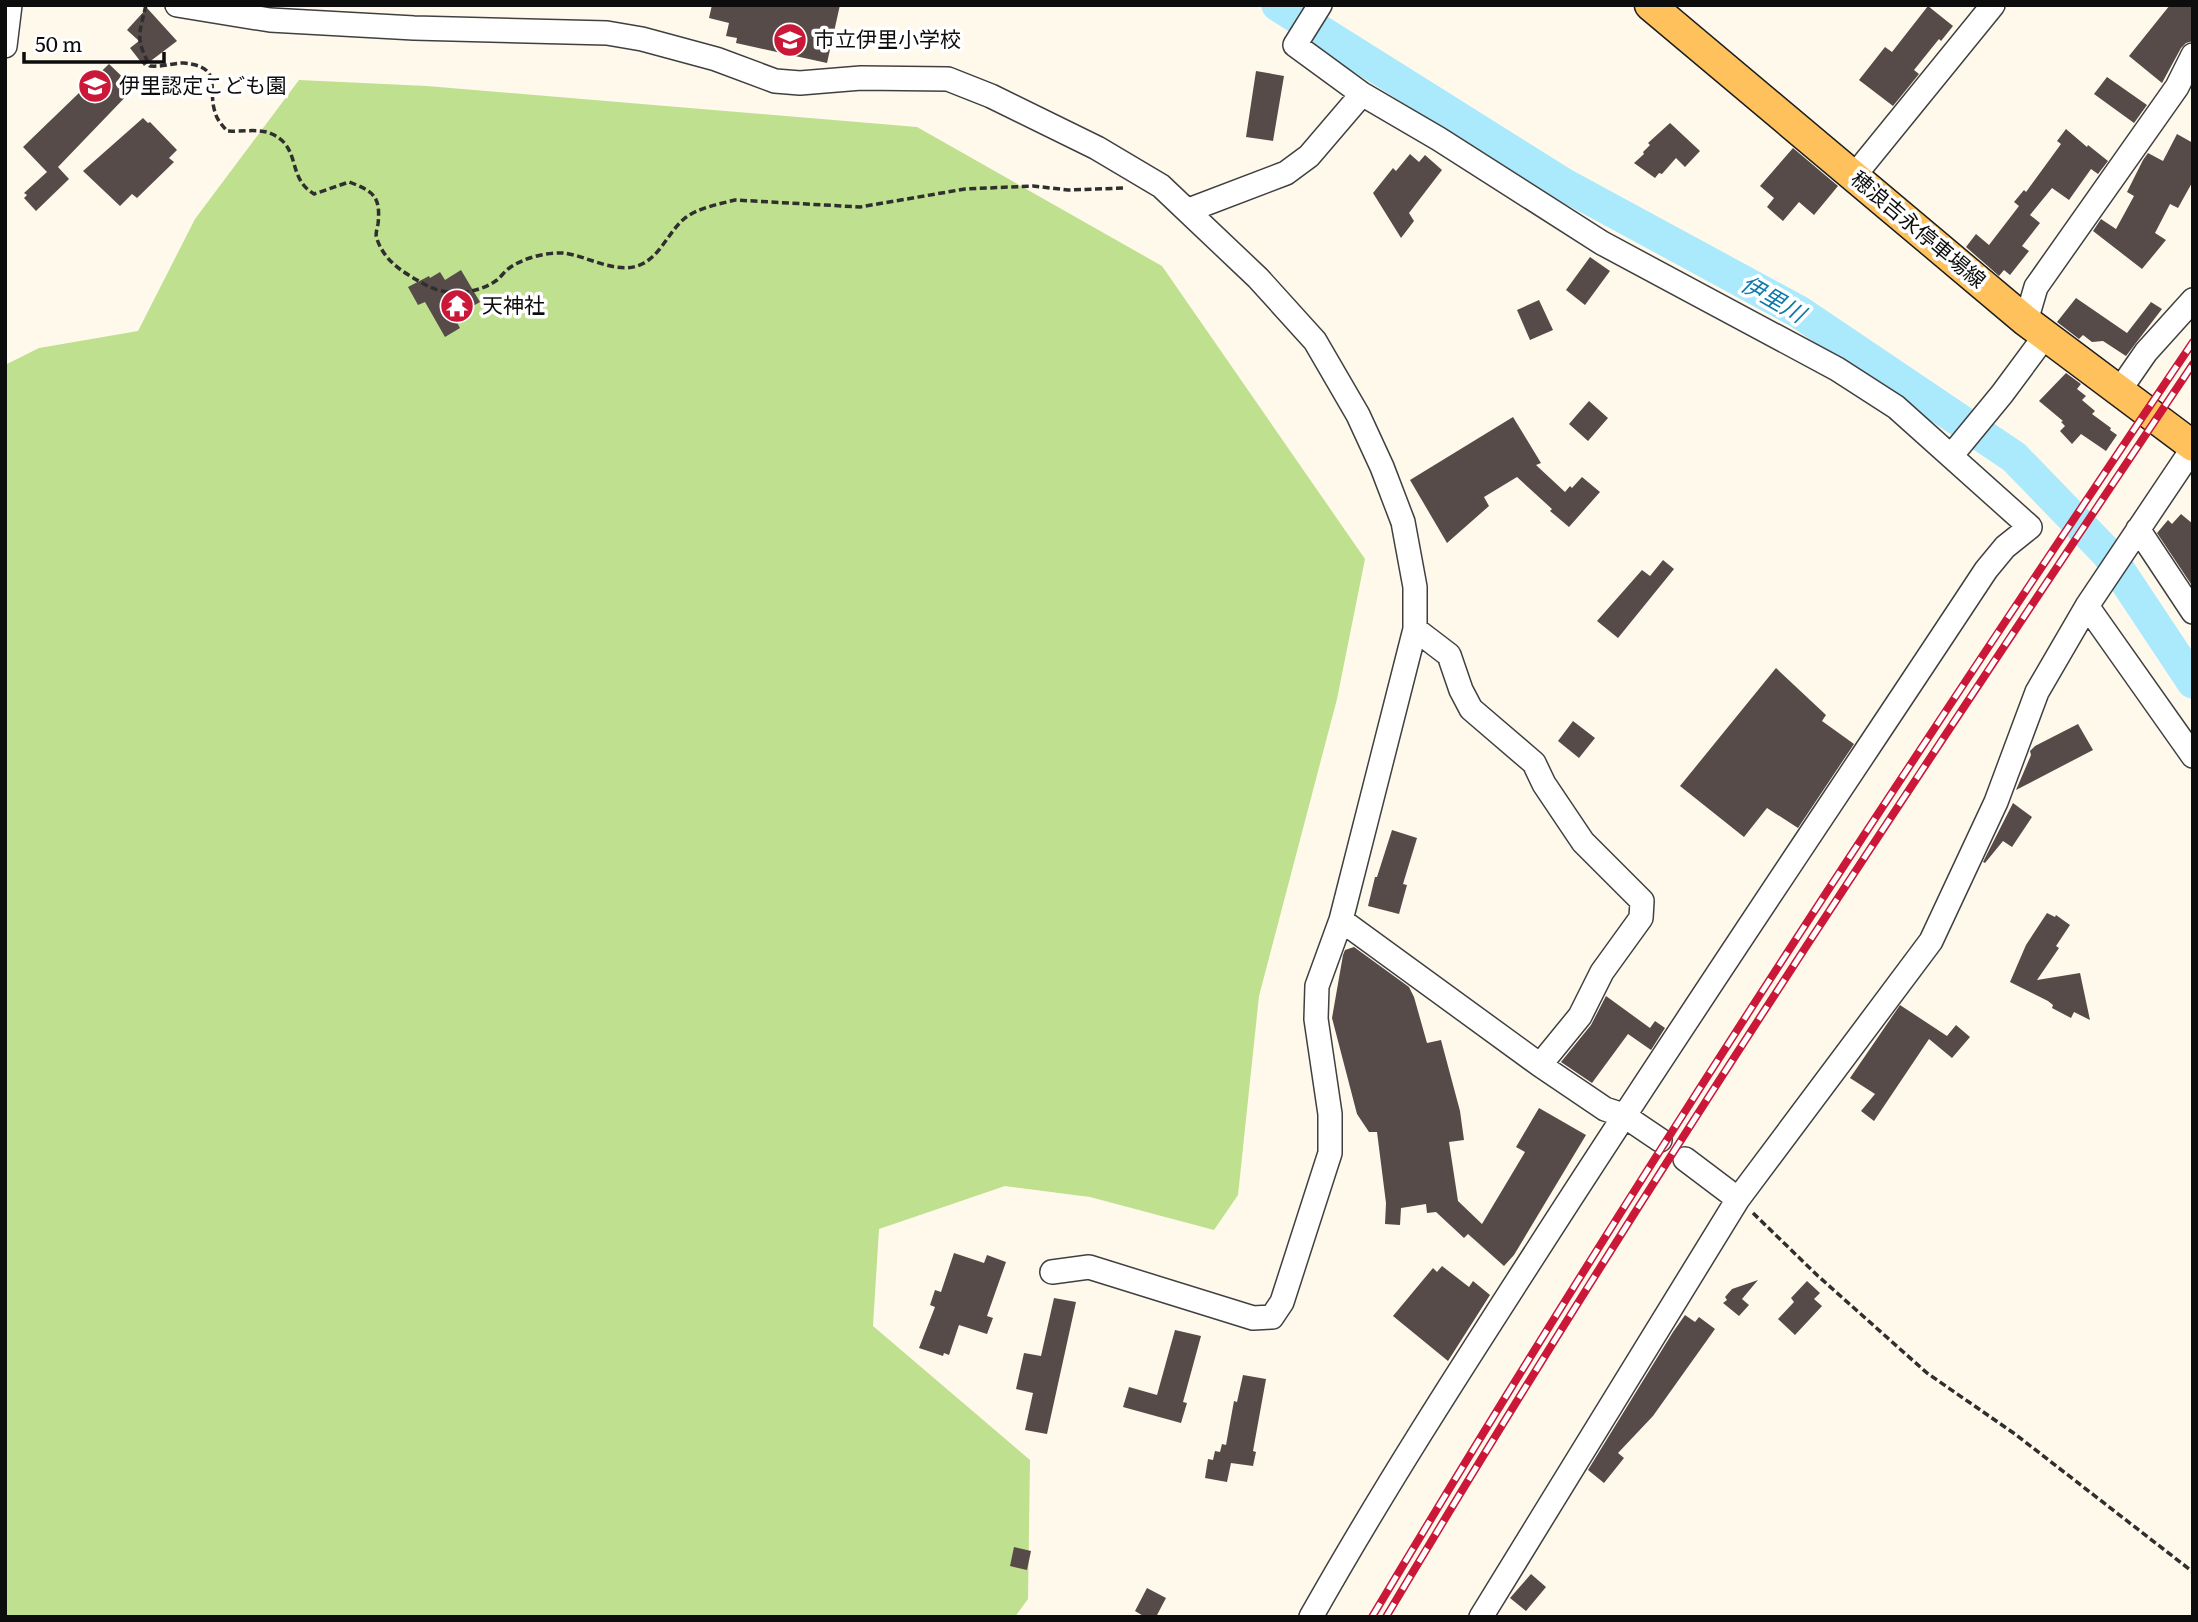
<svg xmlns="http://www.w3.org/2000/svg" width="2198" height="1622" font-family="Literata,'Noto Sans JP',serif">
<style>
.forest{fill:#bfe08f}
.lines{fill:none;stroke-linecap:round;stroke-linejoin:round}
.river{stroke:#abe9fc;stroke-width:33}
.building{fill:#564b48}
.minor-casing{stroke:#404040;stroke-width:26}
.major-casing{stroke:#1e1e1e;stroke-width:33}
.path{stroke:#2f2f2f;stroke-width:3.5;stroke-dasharray:7 3.5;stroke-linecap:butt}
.minor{stroke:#fff;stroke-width:23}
.major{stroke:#ffc15c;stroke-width:30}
.rail-casing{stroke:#cb1738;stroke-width:8}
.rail{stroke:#fff;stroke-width:5;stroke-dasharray:16;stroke-linecap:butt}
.labels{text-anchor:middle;stroke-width:7;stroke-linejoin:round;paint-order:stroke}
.poi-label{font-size:21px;fill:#0d0d0d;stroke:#fff;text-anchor:start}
.street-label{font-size:21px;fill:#0d0d0d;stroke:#fff}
.water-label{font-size:23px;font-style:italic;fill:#097aab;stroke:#fff}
</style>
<rect width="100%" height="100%" fill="#fff9ec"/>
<path class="forest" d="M299 80 427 86 917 127 1162 266 1365 559 1337 699 1259 996 1238 1195 1214 1230 1090 1197 1005 1186 879 1229 873 1326 1030 1460 1028 1599 1015 1617H5V365L39 348 138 331 195 219Z"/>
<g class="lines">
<path class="river" d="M1278 5 1563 184 1799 312 2014 457 2108 554 2193 682"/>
</g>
<path class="building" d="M712 5H840L827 63 736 43 737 38 726 36 729 23 709 18Z
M2170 5H2193V41L2186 43 2181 48 2162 83 2129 56Z
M1928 6 1953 26 1941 41 1939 39 1914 70 1919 74 1893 106 1859 80 1885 47 1892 52Z
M147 8 177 41 144 66 130 48 139 41 127 30Z
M109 64 134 88 58 167 69 179 36 211 24 198 27 195 24 193 47 172 23 147Z
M1256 71 1284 76 1273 141 1246 137Z
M2107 77 2147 105 2134 123 2094 94Z
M143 118 148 123 150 122 177 150 169 158 174 162 137 198 132 194 120 206 83 171Z
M1670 123 1700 151 1685 167 1676 158 1662 174 1659 173 1655 178 1634 163 1644 154 1643 152 1650 145 1648 143Z
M2066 129 2087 147 2088 145 2108 161 2098 174 2091 169 2069 200 2052 188 2030 215 2040 223 2022 246 2029 251 2010 275 2004 270 1999 276 1966 247 1976 234 1989 245 2019 206 2014 202 2024 190 2026 192 2061 144 2057 141Z
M2177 134 2193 143V181L2178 208 2170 204 2155 233 2166 240 2142 269 2093 231 2101 219 2116 229 2134 196 2127 192 2143 160 2148 153 2163 161Z
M1793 148 1838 186 1814 215 1799 202 1783 221 1767 207 1774 198 1760 186Z
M1410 154 1419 162 1425 155 1442 170 1409 213 1414 221 1401 238 1373 193 1393 168 1396 171Z
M1590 257 1610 271 1585 305 1566 290Z
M461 270 480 302 454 317 460 328 445 337 425 302 418 305 408 287 429 276 430 278 440 272 445 280Z
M2076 298 2127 333 2151 302 2162 309 2126 356 2103 341 2092 342 2083 335 2079 339 2057 322Z
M1539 300 1553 330 1530 340 1517 310Z
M2066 373 2081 384 2077 389 2086 396 2082 400 2095 411 2092 414 2111 428 2110 430 2117 435 2106 451 2081 434 2072 444 2060 431 2065 426 2061 422 2063 421 2039 401Z
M1589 401 1608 418 1588 441 1569 424Z
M1513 417 1541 463 1536 465 1565 492 1570 486 1572 488 1582 477 1600 492 1569 527 1550 511 1552 509 1517 477 1484 497 1489 506 1447 543 1410 480Z
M2181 514 2193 524 2191 584 2157 533 2168 520 2172 524Z
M1663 560 1674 569 1618 638 1597 621 1642 570 1650 576Z
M1776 668 1826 715 1822 721 1854 744 1798 828 1767 808 1744 837 1680 786Z
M1573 721 1595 738 1579 758 1558 741Z
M2078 724 2093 750 2016 790 2031 755 2030 751 2035 746Z
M2013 803 2032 817 2012 847 2003 841 1985 863 1983 862Z
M1392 830 1417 838 1403 884 1407 885 1399 914 1368 906 1375 877H1377Z
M2047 913 2055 917 2056 915 2070 925 2056 946 2059 948 2037 980 2080 973 2090 1020 2074 1012 2071 1018 2052 1008 2053 1005 2048 1001 2010 982 2026 945Z
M1354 947 1409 987 1414 997 1427 1043 1441 1040 1460 1111 1464 1140 1449 1142 1458 1201 1482 1224 1525 1152 1516 1147 1539 1108 1586 1135 1514 1255 1504 1266 1468 1234 1464 1238 1436 1212 1427 1213 1426 1204 1401 1208 1400 1225 1385 1224 1386 1203 1377 1132H1369L1357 1114 1332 1018 1343 955 1345 950Z
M1606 996 1650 1028 1655 1021 1665 1028 1651 1050 1628 1034 1592 1083 1561 1062 1591 1025Z
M1900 1005 1947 1036 1956 1025 1970 1037 1952 1058 1929 1039 1874 1121 1861 1111 1875 1094 1850 1078Z
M954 1253 984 1263 987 1255 1006 1262 987 1316 993 1318 987 1334 959 1325 949 1355 944 1353 943 1356 919 1348 935 1307 930 1305 935 1290 941 1292Z
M1442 1266 1469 1287 1473 1281 1490 1295 1448 1361 1393 1316 1433 1268 1437 1272Z
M1758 1280 1742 1299 1749 1305 1739 1316 1723 1303 1727 1300 1725 1297 1732 1289Z
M1807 1281 1820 1293 1814 1299 1822 1306 1795 1335 1778 1319 1794 1302 1791 1298Z
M1054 1298 1076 1302 1047 1434 1025 1430 1033 1393 1016 1389 1024 1353 1041 1356Z
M1685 1315 1695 1322 1699 1317 1715 1329 1653 1416 1618 1453 1624 1458 1604 1483 1588 1470 1673 1332Z
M1175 1330 1201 1336 1183 1402 1187 1403 1181 1423 1123 1407 1129 1387 1157 1395Z
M1243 1375 1266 1379 1253 1451 1256 1452 1253 1466 1231 1463 1227 1482 1205 1478 1208 1459 1213 1460 1215 1451 1220 1452 1222 1444 1226 1445 1234 1401 1237 1402Z
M1014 1547 1031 1551 1027 1570 1010 1566Z
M1531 1574 1546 1587 1526 1611 1510 1598Z
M1147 1588 1166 1598 1156 1617H1145L1135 1611Z"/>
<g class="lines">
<g class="minor-casing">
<path id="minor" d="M177 5 270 20 414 28 607 33 642 39 716 59 775 81 800 83 861 78 948 79 991 96 1097 148 1161 186 1258 278 1315 341 1358 415 1382 467 1403 522 1415 587V629L1341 920 1317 986 1316 1019 1330 1114V1153L1282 1302 1272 1317 1253 1318 1089 1267 1052 1272
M5 46 10 5
M1854 176 1993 5
M1189 210 1286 173 1309 156 1362 94
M2026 321 2036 287 2177 87 2193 55
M2119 391 2146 352 2193 300
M1951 456 2002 394 2045 336
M2138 529 2193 612
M2087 606 2193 756
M1415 629 1449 655 1461 690 1471 709 1534 763 1544 784 1583 842 1642 901 1641 918 1602 972 1580 1016 1540 1065
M1341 920 1540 1065 1605 1109 1623 1115 1660 1140
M1685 1159 1738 1199
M1311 1617C1382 1491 1460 1370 1538 1249 1684 1021 1837 796 1986 570L2005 547 2030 527 1896 407 1837 369 1602 243 1439 139 1362 94 1295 45 1320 5
M1481 1617 1738 1199 1931 941 1996 802 2037 692 2087 606 2193 448"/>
</g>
<g class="major-casing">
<path id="major" d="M1650 5 2026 321 2193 446"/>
</g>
<path class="path" d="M146 5C139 35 135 38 150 66 163 67 172 63 184 63 224 67 207 88 215 112 217 120 222 125 227 131 240 132 261 128 272 134 302 148 286 177 314 194L349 182C373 191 381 196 378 224 377 229 375 235 377 239 385 263 406 274 426 285 447 297 478 294 497 280 501 277 504 272 508 269 522 258 547 252 564 253 588 256 618 276 642 264 661 255 669 231 685 218 698 208 719 204 735 200L860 207 965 189 1033 186 1068 190 1124 188
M1753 1213 1818 1276 1927 1373 2015 1434 2193 1572"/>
<use href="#minor" class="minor"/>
<use href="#major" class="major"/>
<g class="rail-casing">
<path id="rail" d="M1372 1617C1631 1183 1910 761 2193 342
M1386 1617C1640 1190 1916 777 2193 364"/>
</g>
<use href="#rail" class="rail"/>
</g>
<defs>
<g id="school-disc" transform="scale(1.75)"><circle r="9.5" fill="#cb1738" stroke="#fff"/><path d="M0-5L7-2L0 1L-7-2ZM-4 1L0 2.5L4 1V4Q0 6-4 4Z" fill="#fff"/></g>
<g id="temple-disc" transform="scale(1.75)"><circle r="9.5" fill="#cb1738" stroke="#fff"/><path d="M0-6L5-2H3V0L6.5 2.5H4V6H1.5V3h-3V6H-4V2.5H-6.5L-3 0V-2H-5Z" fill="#fff"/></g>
</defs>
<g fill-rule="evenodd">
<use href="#school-disc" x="790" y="40"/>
<use href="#school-disc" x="95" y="86"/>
<use href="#temple-disc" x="457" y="306"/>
</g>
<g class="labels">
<g class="poi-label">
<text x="814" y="47">市立伊里小学校</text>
<text x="119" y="93">伊里認定こども園</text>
<text x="482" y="313">天神社</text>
</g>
<g class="street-label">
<text transform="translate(1918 230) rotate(40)" y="7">穂浪吉永停車場線</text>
</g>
<g class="water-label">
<text transform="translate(1773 299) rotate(30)" y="8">伊里川</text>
</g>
</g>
<rect width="2198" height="1622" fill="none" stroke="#0d0d0d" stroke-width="14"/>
<path d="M24 52v10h140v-10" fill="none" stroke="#0d0d0d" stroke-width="3.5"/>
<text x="35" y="52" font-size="21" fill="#0d0d0d" stroke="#ffffff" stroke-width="5" paint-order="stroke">50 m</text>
</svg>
